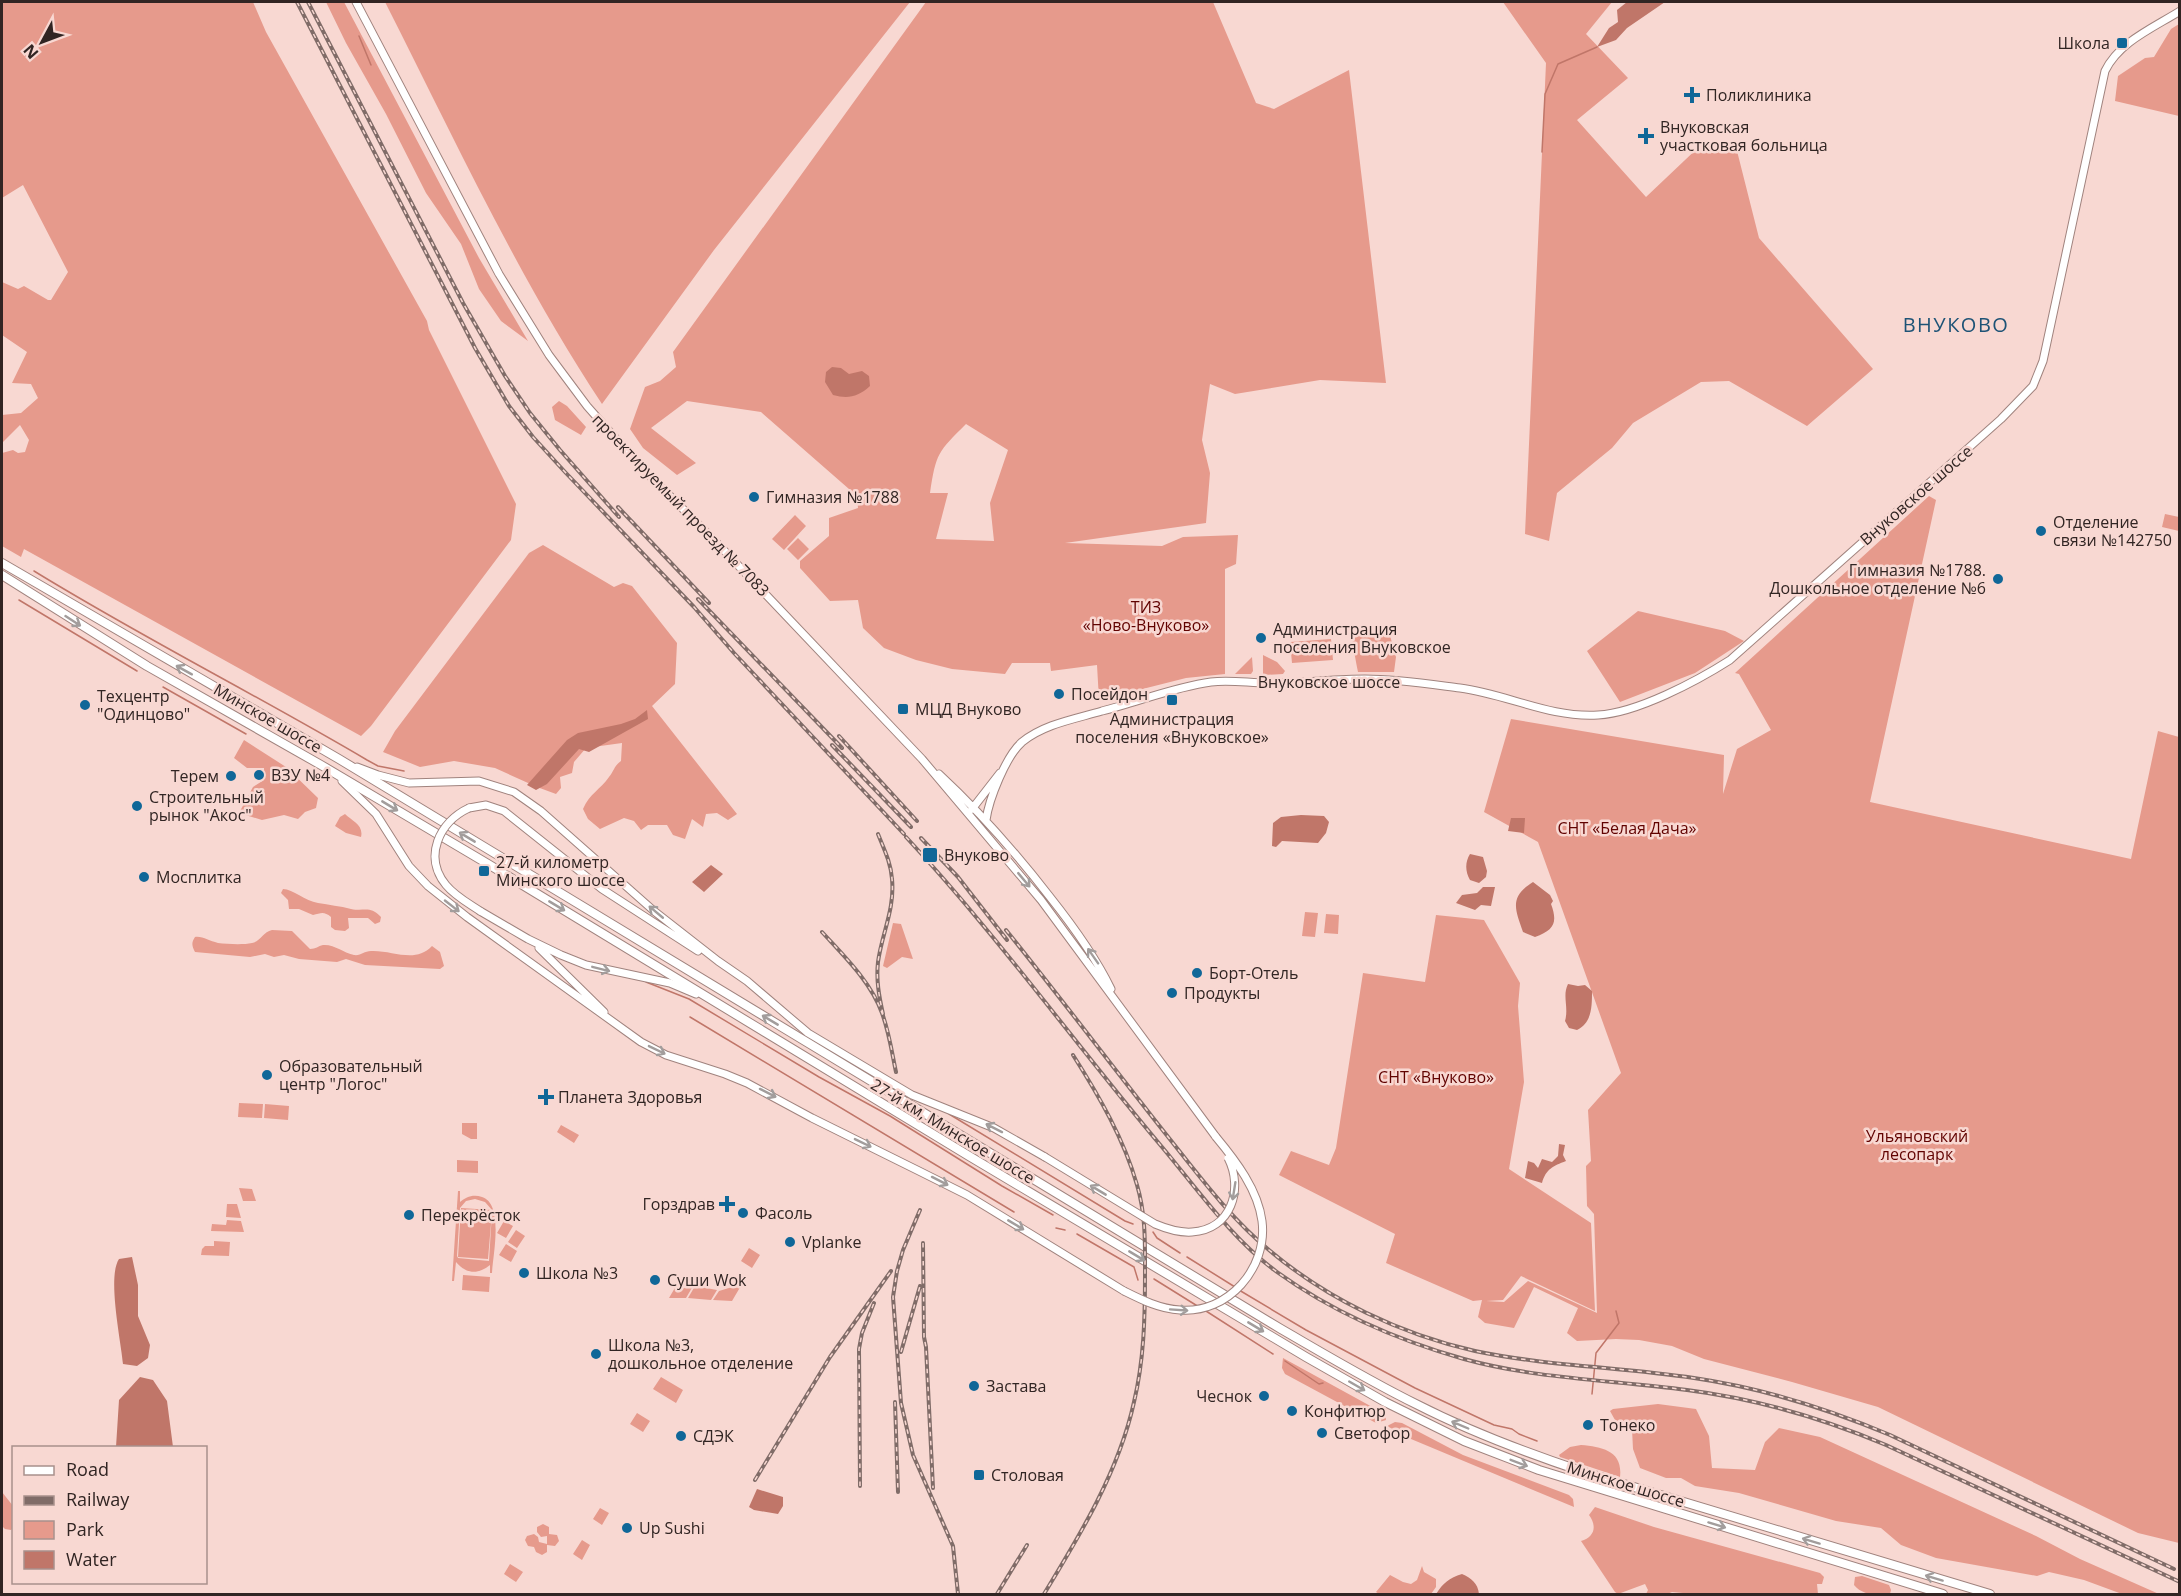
<svg xmlns="http://www.w3.org/2000/svg" width="2181" height="1596" font-family="'Open Sans',sans-serif">
<style>
.green{fill:#e69a8c;fill-rule:evenodd}
.water{fill:#c07669}
.lines{fill:none;stroke-linecap:round;stroke-linejoin:round}
.stream{stroke:#c07669;stroke-width:1.5}
.secondary-casing{stroke:#a0837e;stroke-width:9}
.highway-casing{stroke:#a0837e;stroke-width:10}
.secondary{stroke:#fff;stroke-width:7}
.highway{stroke:#fff;stroke-width:8}
.rail-casing{stroke:#806c68;stroke-width:4}
.rail{stroke:#f8d8d2;stroke-width:1.5;stroke-dasharray:4.5;stroke-linecap:butt}
.secondary-bridge-casing{stroke:#a0837e;stroke-width:9;stroke-linecap:butt}
.secondary-bridge{stroke:#fff;stroke-width:7}
.oneway{stroke:#a29d9c}
.poi-dot{fill:#106798;stroke:#f8d8d2;stroke-width:2}
.labels{text-anchor:middle;stroke-width:5;stroke-linejoin:round;paint-order:stroke}
.poi-label{font-size:16px;fill:#312523;stroke:#f8d8d2;text-anchor:start}
.street-label{font-size:16px;fill:#312523;stroke:#f8d8d2}
.park-label{font-size:16px;fill:#610200;stroke:#f8d8d2}
.quarter-label{font-size:20px;letter-spacing:1.5px;fill:#1e5376;stroke:#f8d8d2}
</style>
<rect width="100%" height="100%" fill="#f8d8d2"/>
<path class="green" d="M2 2H253L266 32 427 321 429 330 516 504 511 540 371 726 361 736 24 549 21 557 2 546V453L13 450 18 453 25 452 29 440 20 425 2 443V415L21 413 38 398 31 384 12 383 27 352 2 335V282L18 289 24 286 48 300H51L68 272 23 185 2 198Z
M326 2H344L479 258 528 341 501 321 479 289 461 244 426 193 386 114 346 43Z
M385 2H910L714 250 602 404C518 277 454 138 385 2Z
M926 2H1213L1256 103 1274 109 1349 70 1386 383 1320 380 1235 394 1210 384 1202 440 1210 473 1206 523 1065 543 1162 546 1183 537 1238 535 1236 564 1225 569V674L1186 678 1099 700 1097 665 1051 671 1050 663H1012L1005 674 952 669 916 660 884 648 863 628 858 600 830 601 800 568V561L829 536V518L858 508 857 496 761 412 687 401 651 428 696 463 677 475 643 448 630 429 645 387 660 381 676 367 673 352ZM966 424 1008 450 990 503 994 541 936 539 948 493H930C936 453 938 452 966 424Z
M1503 2H1612L1586 34 1628 78 1577 120 1646 197 1704 142 1726 152 1736 147 1759 238 1873 369 1807 426 1729 381 1701 382 1633 423 1612 448 1557 493 1549 541 1525 534 1546 63Z
M2179 24V116L2115 101 2118 76 2145 58 2154 57 2171 29Z
M559 401 567 406 586 427 581 435 555 420 552 407Z
M1929 496 1936 500 1870 802 2131 859 2158 731 2179 737V1543L2138 1533 1878 1407 1792 1382 1704 1359 1672 1346 1639 1340 1616 1339 1577 1341 1567 1333 1578 1308 1534 1287 1514 1328 1485 1323 1478 1317 1482 1300 1473 1301 1386 1263 1395 1234 1279 1175 1291 1151 1329 1165 1336 1148 1363 973 1425 982 1436 915 1484 920 1520 983 1518 1006 1524 1082 1509 1169 1591 1223 1595 1311 1521 1276 1503 1300 1486 1301 1504 1302 1528 1281 1597 1313 1594 1214 1587 1206 1586 1166 1591 1161 1588 1110 1621 1073 1538 842 1484 812 1511 719 1724 755 1723 794 1737 749 1771 730 1739 674 1735 673Z
M2165 514 2179 517V531L2162 527Z
M795 515 806 526 784 550 772 539Z
M798 538 809 549 798 560 787 549Z
M543 545 614 587 623 583 632 586 677 643 675 684 652 706 737 814 728 820 717 813 706 814 703 827 692 819 685 839 673 835 667 825H648L641 830 634 821 624 818 600 829 588 819 583 809C590 793 600 790 609 777 614 771 614 766 621 761L622 743 586 748 574 762 572 773 560 777 561 788 556 794 537 787 495 768 454 761 420 767 383 752 395 731 529 553Z
M1638 611 1725 631 1744 641 1695 673 1620 702 1587 651Z
M1355 628 1389 632 1396 657 1394 672H1358C1355 657 1353 646 1351 630Z
M1331 639 1333 660 1292 663 1290 642Z
M1263 655 1277 662 1285 671 1283 674 1263 675Z
M1252 657 1253 671 1251 674H1235Z
M244 740 286 767 318 798 316 808 305 812 298 819 284 815 262 820 239 813 253 787 264 780V768H247L234 758Z
M345 814C352 821 364 825 361 837L346 833 335 826 340 817Z
M283 889C293 889 305 901 318 903 329 905 340 906 351 909 365 912 369 905 381 917L380 922 375 924 368 918H348L349 928 345 931 335 930 331 927V917C324 911 321 913 313 915L299 909H289L288 900 281 893Z
M1305 912 1318 913 1315 937 1302 936Z
M1326 914 1339 915 1338 934 1324 933Z
M893 923 901 924 913 959 902 957 887 968 883 966Z
M272 930 292 931 310 949C316 949 318 946 323 945 334 944 344 953 354 955 361 956 364 951 371 951 393 950 415 964 432 946L440 952 444 966 440 969 365 965 346 959 337 962 299 959 284 955 274 957 265 954 250 957 195 952C192 946 191 943 195 937 203 936 209 941 218 943 227 944 243 945 252 943 261 941 263 932 272 930Z
M239 1103 263 1104 262 1118 238 1117Z
M265 1104 289 1106 288 1120 264 1118Z
M462 1123H477V1139H471L462 1134Z
M561 1125 579 1135 574 1143 557 1132Z
M457 1160 478 1161V1173L457 1172Z
M239 1188 252 1189 256 1201H243Z
M458 1191H460V1202C466 1197 473 1194 482 1197 504 1204 493 1254 492 1273H490V1265C478 1275 466 1274 456 1262L454 1281H452ZM475 1199 485 1202 492 1210 461 1208 458 1257 488 1259 492 1212 489 1261 458 1258 457 1256 460 1208 466 1201Z
M227 1204H237L241 1218 226 1217Z
M227 1220 241 1221 244 1232 211 1231 212 1224 226 1225Z
M504 1221 513 1226 506 1238 497 1233Z
M516 1230 525 1236 517 1248 508 1242Z
M214 1241 230 1242 229 1256 201 1255 202 1249 205 1246H214Z
M506 1244 517 1251 511 1262 499 1255Z
M749 1248 760 1255 752 1268 741 1261Z
M463 1275 490 1277 489 1292 462 1290Z
M742 1284 732 1301 713 1300 719 1291Z
M676 1286 683 1288 693 1286 686 1298H669Z
M695 1286 717 1290 711 1300 688 1298Z
M1283 1358 1385 1414 1386 1420 1376 1423 1285 1374 1282 1368Z
M661 1377 683 1390 676 1403 653 1389Z
M1658 1404 1696 1409 1709 1436 1712 1468 1755 1470 1765 1442 1779 1428 1820 1437 2036 1536 2080 1559 2159 1594H2122L2084 1580 2049 1572 2037 1576 1936 1558 1901 1545 1881 1528 1836 1521 1739 1493 1695 1486 1681 1478H1666L1640 1468 1633 1449 1632 1429 1615 1420 1610 1411 1613 1409Z
M637 1413 650 1421 643 1432 630 1424Z
M1395 1422 1402 1423 1463 1455 1569 1495 1573 1499 1574 1507 1411 1439 1387 1426Z
M1581 1445C1603 1447 1623 1451 1620 1477L1560 1457 1559 1455 1570 1447Z
M2 1492 13 1506V1528L11 1530 5 1529 2 1526Z
M1595 1507 1654 1527 1820 1573 1824 1577 1822 1584H1817L1818 1594H1694L1672 1592 1667 1594H1646L1648 1590 1645 1584 1618 1594 1615 1592 1581 1541C1595 1537 1597 1526 1589 1515Z
M600 1508 609 1513 602 1525 593 1519Z
M543 1524 549 1527V1534L557 1535 559 1541 555 1546 547 1545V1552L542 1555 536 1552 534 1547 528 1546 525 1540 527 1536 534 1534 538 1537 539 1542 547 1544V1536L541 1537 537 1532V1527Z
M582 1540 590 1545 582 1560 573 1554Z
M510 1564 523 1572 516 1582 504 1574Z
M1422 1566 1424 1572 1436 1579V1587L1431 1594H1379L1376 1592 1390 1575 1403 1582 1411 1584 1417 1580Z
M1862 1576 1889 1585 1891 1590 1890 1594C1877 1596 1862 1595 1854 1585L1855 1577Z"/>
<path class="water" d="M1627 2H1665L1627 28 1616 40 1597 47 1609 28 1618 22 1617 10Z
M832 367 841 368 849 374 862 371 869 376 870 386C858 397 848 399 833 395L825 382 826 372Z
M647 710 648 719 589 752 579 749 547 784 536 790 527 785 567 740 578 733 621 724 635 719Z
M1301 815 1324 816 1329 822 1326 833 1318 843 1282 841 1276 847 1272 846 1273 823 1281 817Z
M1511 818H1525L1524 833 1508 831Z
M1470 854 1483 857 1487 871 1486 877 1479 883 1470 880C1465 871 1465 862 1470 854Z
M711 865 723 874 704 892 692 882Z
M1533 882 1550 895 1553 901 1551 904C1558 923 1554 930 1535 937L1523 932C1515 909 1509 897 1533 882Z
M1483 887H1495L1491 906 1481 905 1475 910 1456 903 1462 895 1477 893Z
M1568 984 1578 986 1585 985 1592 991C1592 1006 1592 1023 1577 1030L1569 1028 1565 1021C1569 1007 1562 996 1568 984Z
M1559 1144 1565 1145 1563 1155 1566 1161C1553 1166 1546 1169 1542 1183L1525 1178 1528 1161 1534 1163 1538 1168 1542 1159 1552 1162 1558 1156Z
M132 1257 138 1285V1316L150 1345 148 1358 137 1366 123 1364C121 1341 107 1277 119 1259Z
M140 1377 153 1380 167 1401 173 1447H116L119 1400Z
M757 1489 783 1497V1506L778 1514 754 1510 749 1507Z
M1462 1574C1471 1578 1478 1583 1479 1594H1436C1443 1583 1449 1578 1462 1574Z"/>
<g class="lines">
<path class="stream" d="M359 36 371 65
M1542 152 1545 94 1558 64 1597 47
M34 571C143 638 257 695 367 760L378 766 404 771
M19 600 137 671
M163 687 246 734
M646 982 689 999 819 1077 890 1116 1002 1186 1053 1215
M690 1017 1014 1212
M949 1114 1125 1221 1133 1224
M1056 1228 1065 1230
M1153 1232 1157 1238 1180 1253
M1077 1234 1134 1267 1138 1280
M1187 1257 1235 1287
M1154 1279 1199 1307
M1239 1290 1306 1330 1415 1388 1494 1425 1512 1429 1519 1434 1537 1441
M1206 1311 1273 1354
M1285 1361 1319 1384 1323 1383
M1592 1394 1596 1353 1619 1323 1616 1311"/>
<g class="secondary-casing">
<path id="secondary" d="M356 2 499 274 549 355 587 406 640 466 715 541 922 759 1041 900 1216 1137
M357 767 378 775 409 783 479 781 514 792 541 811 654 911 718 961 747 981 808 1033 912 1095 994 1128 1045 1157
M939 774C980 812 1016 853 1050 897 1073 926 1095 956 1111 989
M342 781 376 814 409 866 428 886 467 917 641 1042 666 1055 725 1074 747 1083 812 1118 919 1171 967 1195 1124 1291
M469 808 486 805 504 811 602 889 698 951
M972 809 1000 773
M986 820C989 799 1006 756 1022 742 1044 724 1075 719 1102 711 1138 702 1174 687 1211 682 1232 679 1253 684 1274 683 1305 683 1335 679 1365 679 1397 679 1429 684 1460 688 1507 694 1549 718 1598 715 1637 713 1697 681 1730 660L2001 419 2033 386 2043 361 2105 71C2119 42 2153 28 2180 11
M480 911 528 939 561 955 586 965 670 983 696 994
M539 948 604 1012"/>
</g>
<g class="highway-casing">
<path id="highway" d="M2 563 339 759 1281 1329C1326 1355 1371 1382 1418 1405 1471 1432 1527 1453 1584 1472L1990 1594
M2 575 147 666 321 765 488 864 969 1156 1306 1357 1385 1402 1464 1441 1539 1470 1943 1594"/>
</g>
<use href="#secondary" class="secondary"/>
<use href="#highway" class="highway"/>
<g class="rail-casing">
<path id="rail" d="M297 2 475 348 509 406 533 437 565 472 694 607 734 653 904 834
M308 2 463 303 505 376 530 413 560 450 619 517
M618 507 709 603
M698 599 842 748
M839 736 917 821
M832 745 911 827
M878 834C884 849 891 863 892 879 895 909 882 933 878 962 876 980 879 996 883 1014
M906 837C998 936 1076 1045 1162 1147 1198 1190 1232 1239 1277 1272 1334 1313 1397 1340 1464 1359 1536 1379 1613 1380 1687 1390 1757 1399 1822 1418 1886 1445L2180 1582
M921 838 958 877 1007 940
M1006 930C1060 997 1112 1066 1165 1133 1197 1173 1229 1217 1269 1250 1327 1299 1400 1334 1475 1351 1546 1366 1621 1367 1694 1378 1762 1388 1826 1408 1890 1435L2174 1569
M822 932C844 956 871 982 882 1013 889 1032 892 1053 896 1072
M920 1210 903 1250 897 1271 893 1297 901 1403 913 1455 953 1546 958 1594
M923 1243 924 1337 926 1347 933 1488
M901 1352 920 1286
M895 1402 898 1492
M755 1480 830 1357 891 1271
M860 1486 859 1349 862 1333 874 1303
M997 1594 1027 1545
M1044 1594C1080 1535 1119 1471 1134 1402 1144 1360 1145 1318 1145 1275 1145 1245 1146 1215 1137 1185 1124 1139 1099 1096 1073 1055"/>
</g>
<use href="#rail" class="rail"/>
<g class="secondary-bridge-casing">
<path id="secondary-bridge" d="M469 808C439 822 423 857 446 885 455 896 468 903 480 911
M1045 1157 1155 1224C1167 1229 1179 1233 1192 1232 1231 1230 1244 1189 1228 1158
M1124 1291C1142 1300 1160 1309 1180 1310 1228 1314 1268 1268 1262 1221 1258 1190 1236 1161 1216 1137"/>
</g>
<use href="#secondary-bridge" class="secondary-bridge"/>
</g>
<defs><path id="oneway-shaft" d="M-6 0H5M1.5-3L5.5 0L1.5 3" fill="none" stroke-width="1.6" stroke-linecap="round" stroke-linejoin="round" transform="scale(1.5)"/></defs>
<g class="oneway">
<use href="#oneway-shaft" transform="translate(73 621) rotate(33)"/>
<use href="#oneway-shaft" transform="translate(184 670) rotate(-151)"/>
<use href="#oneway-shaft" transform="translate(390 806) rotate(31)"/>
<use href="#oneway-shaft" transform="translate(467 837) rotate(-149)"/>
<use href="#oneway-shaft" transform="translate(1024 880) rotate(50)"/>
<use href="#oneway-shaft" transform="translate(452 906) rotate(38)"/>
<use href="#oneway-shaft" transform="translate(557 906) rotate(31)"/>
<use href="#oneway-shaft" transform="translate(656 912) rotate(-140)"/>
<use href="#oneway-shaft" transform="translate(1093 956) rotate(-125)"/>
<use href="#oneway-shaft" transform="translate(601 969) rotate(14)"/>
<use href="#oneway-shaft" transform="translate(770 1020) rotate(-149)"/>
<use href="#oneway-shaft" transform="translate(657 1050) rotate(26)"/>
<use href="#oneway-shaft" transform="translate(768 1093) rotate(27)"/>
<use href="#oneway-shaft" transform="translate(994 1128) rotate(-153)"/>
<use href="#oneway-shaft" transform="translate(863 1143) rotate(26)"/>
<use href="#oneway-shaft" transform="translate(940 1181) rotate(27)"/>
<use href="#oneway-shaft" transform="translate(1098 1190) rotate(-149)"/>
<use href="#oneway-shaft" transform="translate(1234 1191) rotate(99)"/>
<use href="#oneway-shaft" transform="translate(1016 1225) rotate(31)"/>
<use href="#oneway-shaft" transform="translate(1137 1256) rotate(31)"/>
<use href="#oneway-shaft" transform="translate(1179 1310) rotate(4)"/>
<use href="#oneway-shaft" transform="translate(1256 1327) rotate(31)"/>
<use href="#oneway-shaft" transform="translate(1357 1386) rotate(30)"/>
<use href="#oneway-shaft" transform="translate(1460 1425) rotate(-157)"/>
<use href="#oneway-shaft" transform="translate(1519 1463) rotate(21)"/>
<use href="#oneway-shaft" transform="translate(1717 1525) rotate(17)"/>
<use href="#oneway-shaft" transform="translate(1811 1541) rotate(-163)"/>
<use href="#oneway-shaft" transform="translate(1934 1578) rotate(-163)"/>
</g>
<g class="poi-dot">
<rect x="2116" y="37" width="12" height="12" rx="3"/>
<path d="M1689 86h6v6h6v6h-6v6h-6v-6h-6v-6h6z"/>
<path d="M1643 127h6v6h6v6h-6v6h-6v-6h-6v-6h6z"/>
<circle cx="754" cy="497" r="6"/>
<circle cx="2041" cy="531" r="6"/>
<circle cx="1998" cy="579" r="6"/>
<circle cx="1261" cy="638" r="6"/>
<circle cx="1059" cy="694" r="6"/>
<rect x="1166" y="694" width="12" height="12" rx="3"/>
<circle cx="85" cy="705" r="6"/>
<rect x="897" y="703" width="12" height="12" rx="3"/>
<circle cx="259" cy="775" r="6"/>
<circle cx="231" cy="776" r="6"/>
<circle cx="137" cy="806" r="6"/>
<rect x="922" y="847" width="16" height="16" rx="3"/>
<rect x="478" y="865" width="12" height="12" rx="3"/>
<circle cx="144" cy="877" r="6"/>
<circle cx="1197" cy="973" r="6"/>
<circle cx="1172" cy="993" r="6"/>
<circle cx="267" cy="1075" r="6"/>
<path d="M543 1088h6v6h6v6h-6v6h-6v-6h-6v-6h6z"/>
<path d="M724 1195h6v6h6v6h-6v6h-6v-6h-6v-6h6z"/>
<circle cx="743" cy="1213" r="6"/>
<circle cx="409" cy="1215" r="6"/>
<circle cx="790" cy="1242" r="6"/>
<circle cx="524" cy="1273" r="6"/>
<circle cx="655" cy="1280" r="6"/>
<circle cx="596" cy="1354" r="6"/>
<circle cx="974" cy="1386" r="6"/>
<circle cx="1264" cy="1396" r="6"/>
<circle cx="1292" cy="1411" r="6"/>
<circle cx="1588" cy="1425" r="6"/>
<circle cx="1322" cy="1433" r="6"/>
<circle cx="681" cy="1436" r="6"/>
<rect x="973" y="1469" width="12" height="12" rx="3"/>
<circle cx="627" cy="1528" r="6"/>
</g>
<g class="labels">
<g class="poi-label">
<text x="2110" y="49" text-anchor="end">Школа</text>
<text x="1706" y="101">Поликлиника</text>
<text x="1660" y="133">Внуковская<tspan x="1660" dy="18">участковая больница</tspan></text>
<text x="766" y="503">Гимназия №1788</text>
<text x="2053" y="528">Отделение<tspan x="2053" dy="18">связи №142750</tspan></text>
<text x="1986" y="576" text-anchor="end">Гимназия №1788.<tspan x="1986" dy="18">Дошкольное отделение №6</tspan></text>
<text x="1273" y="635">Администрация<tspan x="1273" dy="18">поселения Внуковское</tspan></text>
<text x="1071" y="700">Посейдон</text>
<text x="97" y="702">Техцентр<tspan x="97" dy="18">"Одинцово"</tspan></text>
<text x="915" y="715">МЦД Внуково</text>
<text x="1172" y="725" text-anchor="middle">Администрация<tspan x="1172" dy="18">поселения «Внуковское»</tspan></text>
<text x="271" y="781">ВЗУ №4</text>
<text x="219" y="782" text-anchor="end">Терем</text>
<text x="149" y="803">Строительный<tspan x="149" dy="18">рынок "Акос"</tspan></text>
<text x="944" y="861">Внуково</text>
<text x="496" y="868">27-й километр<tspan x="496" dy="18">Минского шоссе</tspan></text>
<text x="156" y="883">Мосплитка</text>
<text x="1209" y="979">Борт-Отель</text>
<text x="1184" y="999">Продукты</text>
<text x="279" y="1072">Образовательный<tspan x="279" dy="18">центр "Логос"</tspan></text>
<text x="558" y="1103">Планета Здоровья</text>
<text x="715" y="1210" text-anchor="end">Горздрав</text>
<text x="755" y="1219">Фасоль</text>
<text x="421" y="1221">Перекрёсток</text>
<text x="802" y="1248">Vplanke</text>
<text x="536" y="1279">Школа №3</text>
<text x="667" y="1286">Суши Wok</text>
<text x="608" y="1351">Школа №3,<tspan x="608" dy="18">дошкольное отделение</tspan></text>
<text x="986" y="1392">Застава</text>
<text x="1252" y="1402" text-anchor="end">Чеснок</text>
<text x="1304" y="1417">Конфитюр</text>
<text x="1600" y="1431">Тонеко</text>
<text x="1334" y="1439">Светофор</text>
<text x="693" y="1442">СДЭК</text>
<text x="991" y="1481">Столовая</text>
<text x="639" y="1534">Up Sushi</text>
</g>
<g class="street-label">
<text transform="translate(1916 495) rotate(-41)" y="6">Внуковское шоссе</text>
<text transform="translate(681 505) rotate(46)" y="6">проектируемый проезд № 7083</text>
<text x="1329" y="688">Внуковское шоссе</text>
<text transform="translate(268 718) rotate(30)" y="6">Минское шоссе</text>
<text transform="translate(953 1131) rotate(31)" y="6">27-й км, Минское шоссе</text>
<text transform="translate(1626 1484) rotate(17)" y="6">Минское шоссе</text>
</g>
<g class="park-label">
<text x="1146" y="613">ТИЗ<tspan x="1146" dy="18">«Ново-Внуково»</tspan></text>
<text x="1627" y="834">СНТ «Белая Дача»</text>
<text x="1436" y="1083">СНТ «Внуково»</text>
<text x="1917" y="1142">Ульяновский<tspan x="1917" dy="18">лесопарк</tspan></text>
</g>
<g class="quarter-label">
<text x="1956" y="332">ВНУКОВО</text>
</g>
</g>
<rect width="2181" height="1596" fill="none" stroke="#312523" stroke-width="6"/>
<rect x="12" y="1446" width="195" height="138" fill="#f8d8d2" stroke="#a8908c" stroke-width="1.5"/>
<rect x="24" y="1466" width="30" height="9" fill="#ffffff" stroke="#a8908c" stroke-width="1.5"/>
<text x="66" y="1476" font-size="18" fill="#312523">Road</text>
<rect x="24" y="1496" width="30" height="9" fill="#806c68" stroke="#a8908c" stroke-width="1.5"/>
<text x="66" y="1506" font-size="18" fill="#312523">Railway</text>
<rect x="24" y="1521" width="30" height="18" fill="#e69a8c" stroke="#a8908c" stroke-width="1.5"/>
<text x="66" y="1536" font-size="18" fill="#312523">Park</text>
<rect x="24" y="1551" width="30" height="18" fill="#c07669" stroke="#a8908c" stroke-width="1.5"/>
<text x="66" y="1566" font-size="18" fill="#312523">Water</text>
<g transform="translate(42 42) rotate(229)" stroke="#f8d8d2" stroke-width="4.5" paint-order="stroke">
<path d="M0-4.5L10 22L0 15L-10 22Z" fill="#312523"/>
<text y="-9" font-size="16" font-weight="bold" text-anchor="middle" fill="#312523">N</text>
</g>
</svg>
